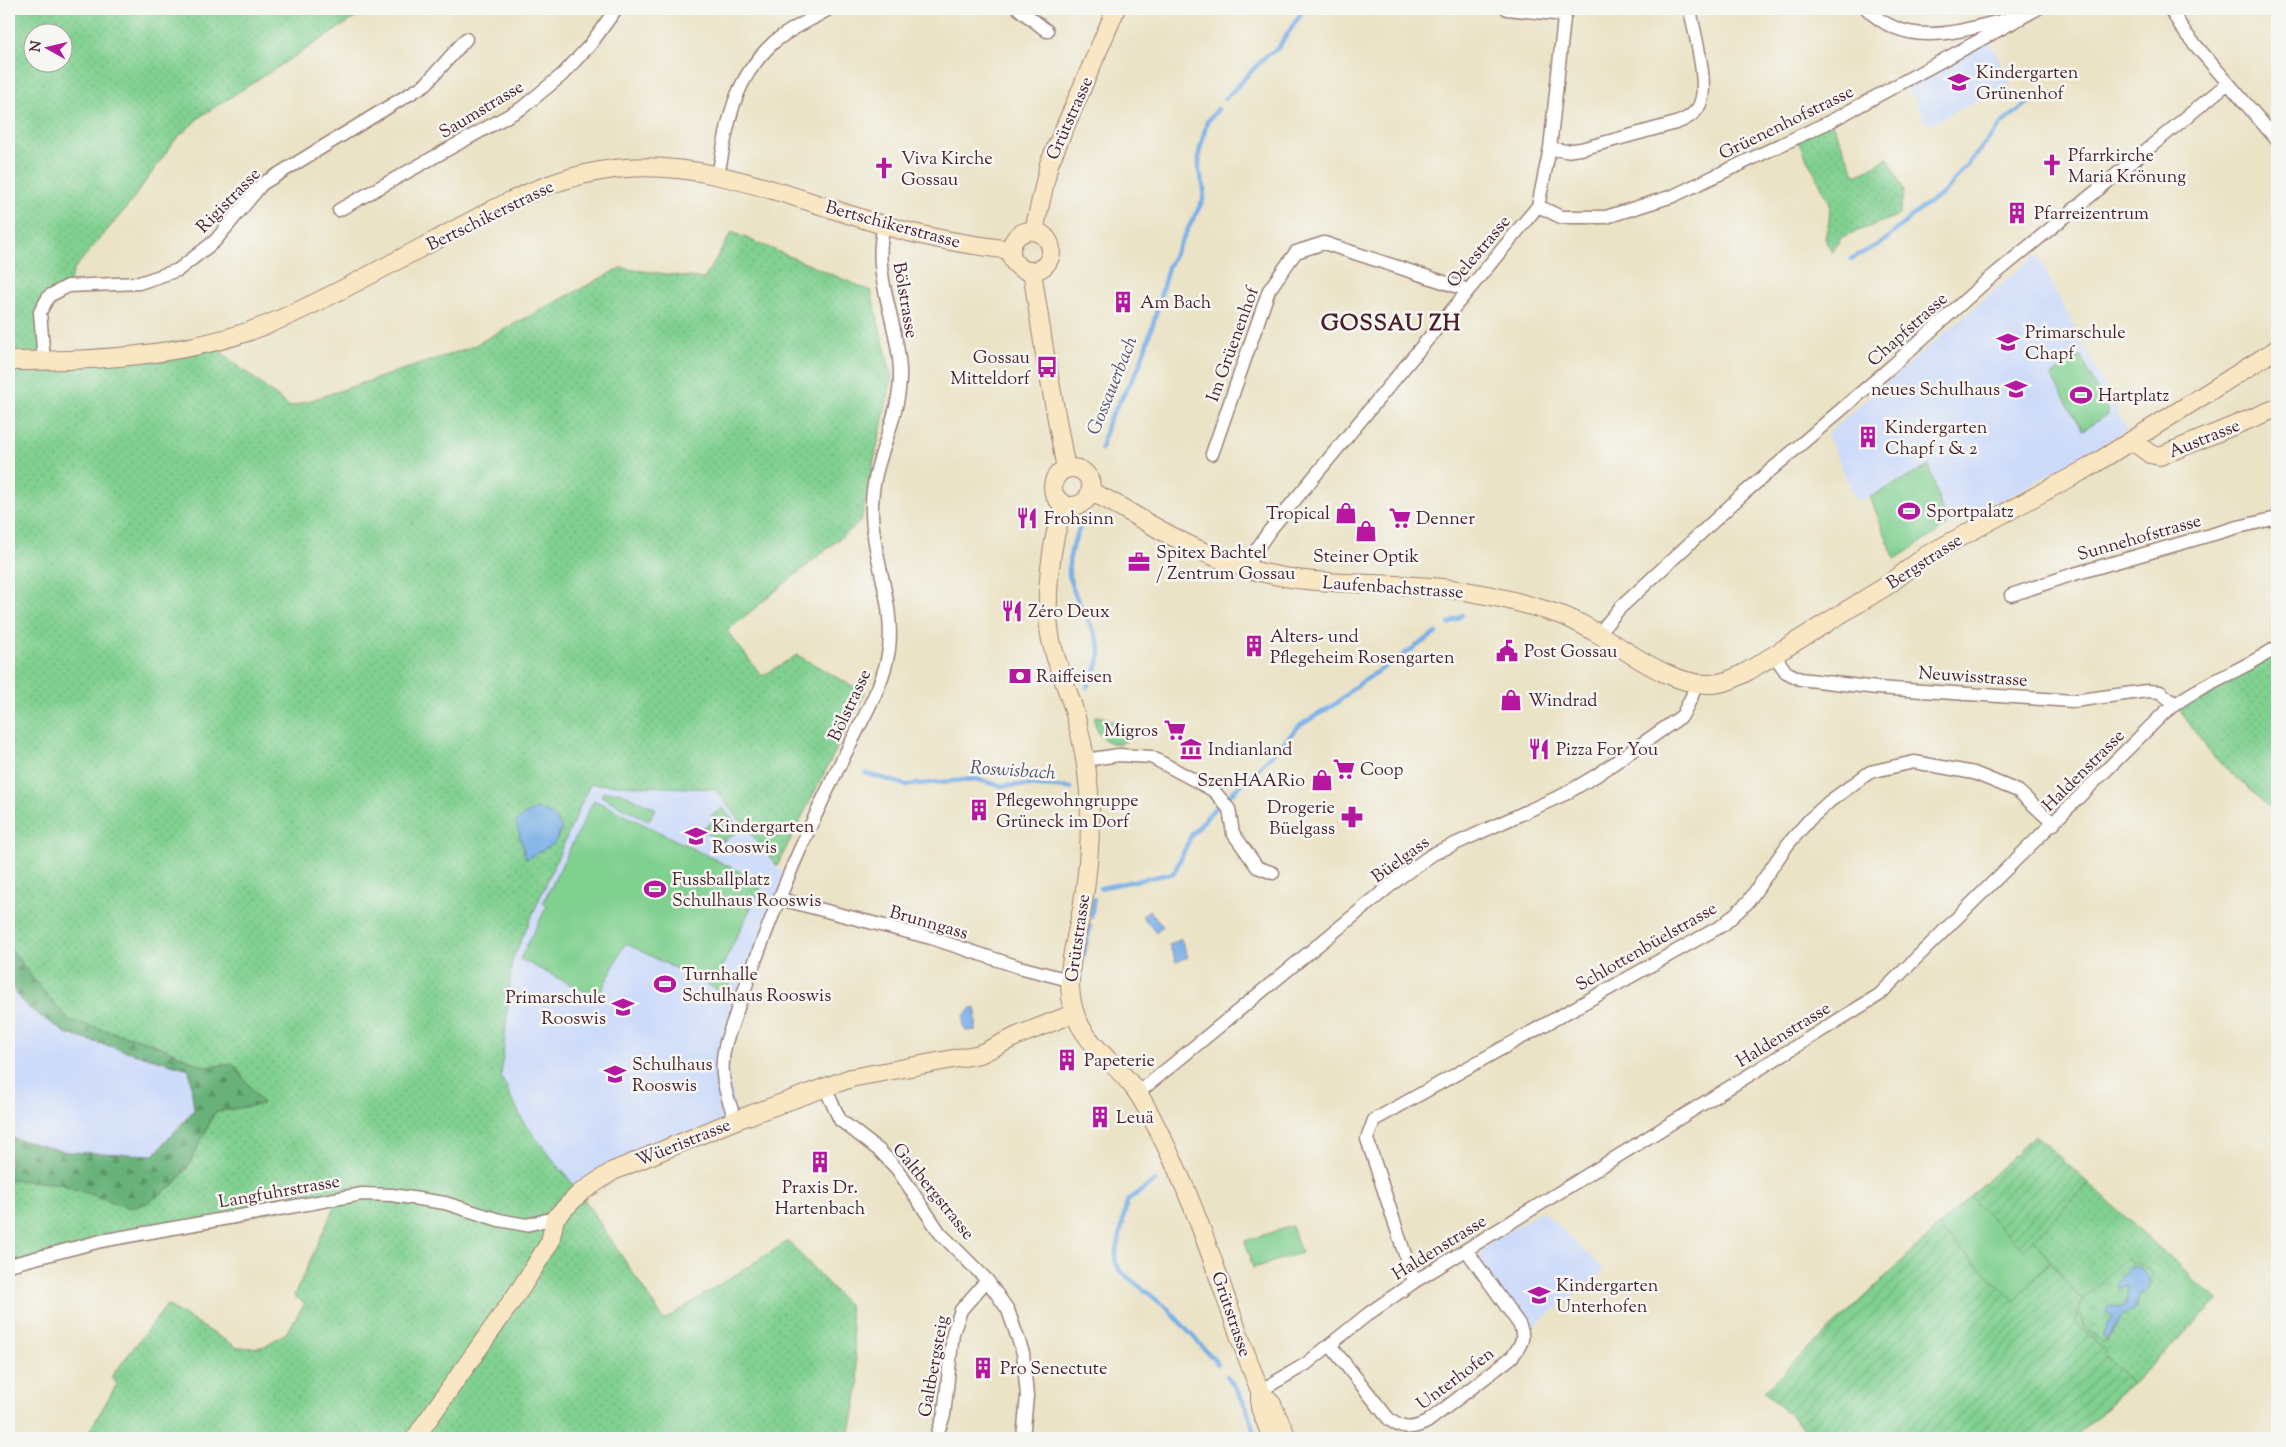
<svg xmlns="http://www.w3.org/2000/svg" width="2286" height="1447" font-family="'Sorts Mill Goudy',serif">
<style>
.built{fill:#cddbfa}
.grass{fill:url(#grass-dots);stroke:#65785e;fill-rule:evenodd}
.forest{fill:url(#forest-firs);stroke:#596852}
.wetland{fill:url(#wetland-marsh);stroke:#65785e}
.park{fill:#80d090;stroke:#65785e}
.garden{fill:url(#garden-furrows);stroke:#65785e}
.water{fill:#78afe7;stroke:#616789}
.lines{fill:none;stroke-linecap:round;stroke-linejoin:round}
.stream{stroke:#78afe7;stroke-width:4.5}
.street-casing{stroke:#9a8178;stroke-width:15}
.secondary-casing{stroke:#9a8178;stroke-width:20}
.street{stroke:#fff;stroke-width:12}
.secondary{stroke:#f9e7c3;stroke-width:18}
.labels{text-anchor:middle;stroke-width:5;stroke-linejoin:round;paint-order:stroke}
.poi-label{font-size:18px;fill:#4a1f2b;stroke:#f6f6f2;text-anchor:start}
.street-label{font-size:18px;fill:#4a1f2b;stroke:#f6f6f2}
.water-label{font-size:19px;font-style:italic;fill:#5a516d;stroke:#f6f6f2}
.district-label{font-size:22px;font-weight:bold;letter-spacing:1px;fill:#4a1f2b;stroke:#f6f6f2}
</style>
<defs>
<pattern id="grass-dots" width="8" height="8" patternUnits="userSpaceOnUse" patternTransform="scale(1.25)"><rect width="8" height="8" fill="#80d090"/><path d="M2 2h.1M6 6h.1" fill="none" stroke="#70b27c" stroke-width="1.8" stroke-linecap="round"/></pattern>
<pattern id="forest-firs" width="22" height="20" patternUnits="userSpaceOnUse" patternTransform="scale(1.25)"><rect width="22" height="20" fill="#68b27a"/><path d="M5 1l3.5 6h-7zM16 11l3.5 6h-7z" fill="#589064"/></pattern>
<pattern id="wetland-marsh" width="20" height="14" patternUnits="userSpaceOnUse" patternTransform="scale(1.25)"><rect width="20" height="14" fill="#80d090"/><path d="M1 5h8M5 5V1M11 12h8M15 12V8" fill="none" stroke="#70b27c"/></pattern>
<pattern id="garden-furrows" width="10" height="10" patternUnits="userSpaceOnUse" patternTransform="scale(1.25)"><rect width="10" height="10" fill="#80d090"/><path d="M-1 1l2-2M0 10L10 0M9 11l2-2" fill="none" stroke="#70b27c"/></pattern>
</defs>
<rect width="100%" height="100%" fill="#f6f6f2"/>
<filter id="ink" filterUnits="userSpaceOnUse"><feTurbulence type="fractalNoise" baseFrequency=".02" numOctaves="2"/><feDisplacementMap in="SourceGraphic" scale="10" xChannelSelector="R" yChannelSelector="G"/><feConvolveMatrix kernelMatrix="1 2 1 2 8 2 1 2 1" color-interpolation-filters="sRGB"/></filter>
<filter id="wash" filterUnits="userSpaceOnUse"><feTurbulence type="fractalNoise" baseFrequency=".0096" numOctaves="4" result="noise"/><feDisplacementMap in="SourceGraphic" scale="20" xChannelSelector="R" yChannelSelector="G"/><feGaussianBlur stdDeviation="1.12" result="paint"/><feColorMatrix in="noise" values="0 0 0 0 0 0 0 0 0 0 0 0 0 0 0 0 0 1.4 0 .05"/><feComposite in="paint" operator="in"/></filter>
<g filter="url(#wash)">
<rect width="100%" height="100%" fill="#ebe3c6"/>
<path class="built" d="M1987 37 2012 84 1927 125 1905 81Z
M2037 254 2127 430 1980 513 1951 525 1895 559 1870 497 1856 500 1827 434Z
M590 784 715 789 787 879 725 1048 736 1120 580 1193 524 1123 501 1077 512 961Z
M9 984 27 1007 67 1034 189 1069 194 1110 154 1155 67 1152 9 1137Z
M1540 1212H1544L1605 1271 1529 1330 1527 1325 1483 1266 1480 1255 1487 1245Z"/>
<path class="grass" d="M9 9H369L201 116 175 140 128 206 74 269 68 286 40 312 45 361 203 338 290 407 469 348 620 268 704 279 732 232 871 291 892 378 861 521 727 631 762 676 797 655 865 693 777 866 715 789 590 784 512 961 501 1077 524 1123 580 1193 664 1320 788 1241 849 1306 859 1384 849 1438H85L117 1384 111 1377 167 1305 238 1348 263 1347 286 1333 305 1303 294 1296 334 1208 333 1199 9 1265V1179L61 1184 130 1208 147 1203 175 1184 190 1163 215 1112 262 1104 233 1064 205 1067 152 1043 69 1020 34 980 9 946ZM32 32H62V62H32Z
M1973 9H2037C2017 20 1994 16 1973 9Z
M1831 121 1856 176 1888 158 1904 191 1899 215 1842 237 1832 253 1825 238 1829 221 1830 203 1796 138Z
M2277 647V813L2213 757 2175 704Z
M2088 1183 2218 1301 2132 1383 2102 1353 2105 1351 2075 1322 2078 1314 2081 1315 2089 1332 2101 1341 2107 1340 2122 1316 2136 1307 2139 1295 2145 1293 2150 1287 2149 1280 2153 1276 2125 1258 2082 1301 2033 1239Z"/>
<path class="forest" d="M9 946 34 980 69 1020 152 1043 205 1067 233 1064 263 1104 215 1112 190 1163 175 1184 147 1203 130 1208 61 1184 9 1179V1137L67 1152 154 1155 194 1110 189 1069 67 1034 27 1007 9 984Z"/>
<path class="wetland" d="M2125 1258 2149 1269 2153 1276 2149 1280 2142 1269 2118 1288 2126 1286 2128 1288 2125 1306 2121 1309 2110 1306 2107 1314 2113 1317 2103 1333 2107 1340 2101 1342 2085 1327 2081 1315 2078 1314 2082 1301Z"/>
<path class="park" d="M2081 356 2109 414 2083 430 2051 376Z
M1929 466 1947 526 1895 559 1870 497Z
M1095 716C1108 716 1120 725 1127 735V741C1110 750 1092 734 1095 716Z
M603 792H620L655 808 649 821 601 796Z
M594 800 763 883 717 977 732 986 728 995 625 943 598 998 520 959 547 906 543 903Z
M723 808 740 829 724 841 700 830 714 821 711 816Z
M1970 1197 2023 1249 2033 1239 2050 1261 2015 1302 1938 1227Z
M1292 1226 1301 1253 1253 1268 1245 1241Z"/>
<path class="garden" d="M2035 1135 2088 1183 2023 1250 1970 1197Z
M1938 1227 2015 1301 2050 1261 2082 1301 2075 1322 2105 1351 2103 1354 2132 1383 2074 1438H1813L1764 1391Z"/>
<path class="water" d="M537 809 553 815 562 828 554 844 526 859 516 822 524 815Z
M1149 910 1163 926 1156 933 1142 916Z
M1181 939 1188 957 1176 962 1169 945Z
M972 1008 976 1009V1030L966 1031 963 1026 964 1015Z
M2134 1266C2146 1269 2151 1279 2149 1290L2140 1294 2134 1310 2122 1316 2106 1339 2103 1333 2113 1317 2106 1313 2108 1306 2121 1308 2126 1304 2128 1288 2125 1286 2117 1288 2116 1284 2130 1268Z"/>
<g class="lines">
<path class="stream" d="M1225 99 1265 57 1278 48 1304 9
M1851 259 1883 242 1921 208 1943 194 2002 123 2033 99
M1101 449 1108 422 1139 367 1154 321 1168 267 1203 200 1204 187 1199 171V153L1207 122 1218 109
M1084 518C1077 536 1067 553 1069 573 1071 598 1100 633 1100 651 1100 664 1093 675 1087 687
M1449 624 1462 615
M865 773 906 785 976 779 1001 786 1022 785 1071 788
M1100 888 1174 873 1191 836 1213 810 1254 773 1299 726 1337 703 1356 686 1436 633
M1091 917 1094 899
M1084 955 1090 925
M1155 1181 1127 1201 1115 1260 1120 1271 1167 1308 1218 1364
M1227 1376C1240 1393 1253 1416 1254 1438"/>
</g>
</g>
<g filter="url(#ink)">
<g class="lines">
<g class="street-casing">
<path id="street" d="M1019 9 1047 31
M1507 9 1565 15
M1867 9C1909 51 1962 30 2012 18
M2170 9 2186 34 2277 140
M1550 148 1565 151 1581 149 1676 123C1687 119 1698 113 1701 101 1708 80 1694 32 1690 9
M718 175C729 121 731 83 773 43 787 30 813 19 829 9
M1538 206 1561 217H1606L1673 196 1831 121 2037 9
M339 210 522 108 562 75 590 45 616 9
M44 361 40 312 49 296 68 286 139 283 178 270 215 241 262 184 426 84 466 39
M1212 454 1269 290 1296 252 1324 243 1468 290
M1248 568 1252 556 1270 530 1538 206 1550 148 1565 9
M2011 595 2074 574 2238 527 2277 518
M1599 633 1620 608 1743 494 1892 366 1983 284 2228 83
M1774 655 1786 672 1800 679 1877 688 2073 701 2147 691 2160 692 2175 704
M1085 760 1119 755 1151 757 1209 788 1215 792 1229 809 1233 833 1257 867 1273 873
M780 899 931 938 1019 967 1069 980
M825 1088 840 1120 880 1151 897 1169 940 1233 987 1280 1008 1310 1023 1353 1027 1396 1023 1438
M1138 1093 1402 876 1433 854 1565 794 1597 775 1682 716 1692 696 1696 683
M736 1120C725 1094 718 1071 726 1042 753 964 782 885 818 810 831 782 844 756 858 729 871 703 885 678 889 649 895 600 870 553 872 504 873 457 902 417 900 370 898 321 871 274 884 226
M9 1265 101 1241 362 1194 392 1195 445 1203 499 1220 526 1225 555 1218
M1414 1282 1367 1139 1374 1120 1723 925 1748 902 1788 844 1810 819 1830 801 1870 772 1914 762 1974 773 2018 791 2054 824
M1330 1345 1388 1418C1401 1430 1411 1430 1427 1422L1512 1357C1521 1345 1526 1338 1519 1324L1467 1251
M1260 1391 1306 1364 1368 1314 1414 1282 1879 995 2164 713C2198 684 2241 672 2277 647
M936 1438 944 1415 953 1333 961 1310 987 1280"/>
</g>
<g class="secondary-casing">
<path id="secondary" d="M1034 231 1049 164 1116 9
M1011 251a20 20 0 1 1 40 0a20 20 0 1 1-40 0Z
M1032 271 1044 349 1066 469
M9 361C100 361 199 356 283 318 335 295 384 267 434 241 491 210 548 177 614 169 708 158 798 201 887 226 927 238 969 245 1011 250
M2133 441 2150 454 2160 456 2277 408
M1053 487a19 19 0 1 1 38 0a19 19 0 1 1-38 0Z
M1090 492C1110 499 1128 512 1146 522 1178 540 1210 557 1245 568 1313 589 1382 580 1451 589 1489 594 1525 603 1561 615 1608 632 1661 686 1710 684 1724 684 1736 678 1748 671L1888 585 1927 555 2088 468 2277 349
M1064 504C1051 540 1043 602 1051 640 1056 663 1066 685 1073 707 1084 744 1090 781 1090 819 1090 849 1087 880 1082 909 1075 944 1064 976 1074 1011 1083 1041 1110 1059 1129 1082 1141 1095 1150 1114 1158 1130 1202 1214 1225 1304 1260 1391V1408L1272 1438
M1260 1391 1272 1404 1287 1438
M415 1438 521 1288 550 1242 555 1218 580 1193 613 1171 736 1120 851 1078 980 1054 1017 1036 1075 1013"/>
</g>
<use href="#street" class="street"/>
<use href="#secondary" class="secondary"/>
</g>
</g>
<defs>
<g id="school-bare" transform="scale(1.725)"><path d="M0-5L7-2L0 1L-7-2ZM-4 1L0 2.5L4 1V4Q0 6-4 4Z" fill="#b5179e" stroke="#f6f6f2" stroke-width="2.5" paint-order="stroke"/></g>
<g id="church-bare" transform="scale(1.725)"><path d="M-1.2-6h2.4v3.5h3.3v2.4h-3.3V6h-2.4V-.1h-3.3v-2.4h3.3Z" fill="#b5179e" stroke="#f6f6f2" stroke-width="2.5" paint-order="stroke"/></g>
<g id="building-bare" transform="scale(1.725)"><path d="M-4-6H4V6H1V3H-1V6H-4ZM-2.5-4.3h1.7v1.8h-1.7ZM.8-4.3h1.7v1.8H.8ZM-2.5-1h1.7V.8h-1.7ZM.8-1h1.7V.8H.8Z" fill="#b5179e" stroke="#f6f6f2" stroke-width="2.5" paint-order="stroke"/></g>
<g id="bus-bare" transform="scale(1.725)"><path d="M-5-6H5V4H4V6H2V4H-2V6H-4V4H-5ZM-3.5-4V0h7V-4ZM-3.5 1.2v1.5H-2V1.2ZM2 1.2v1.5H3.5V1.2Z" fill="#b5179e" stroke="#f6f6f2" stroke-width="2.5" paint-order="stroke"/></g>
<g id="stadium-bare" transform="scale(1.725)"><path d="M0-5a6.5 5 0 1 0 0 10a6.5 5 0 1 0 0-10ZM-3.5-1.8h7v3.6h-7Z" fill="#b5179e" stroke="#f6f6f2" stroke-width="2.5" paint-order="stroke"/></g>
<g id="shop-bare" transform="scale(1.725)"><path d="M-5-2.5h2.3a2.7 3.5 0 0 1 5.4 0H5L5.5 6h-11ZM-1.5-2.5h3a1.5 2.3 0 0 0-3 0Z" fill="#b5179e" stroke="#f6f6f2" stroke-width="2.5" paint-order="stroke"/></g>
<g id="restaurant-bare" transform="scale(1.725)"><path d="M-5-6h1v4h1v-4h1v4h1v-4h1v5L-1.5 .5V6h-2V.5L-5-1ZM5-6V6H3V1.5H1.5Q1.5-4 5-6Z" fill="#b5179e" stroke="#f6f6f2" stroke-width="2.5" paint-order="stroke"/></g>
<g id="supermarket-bare" transform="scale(1.725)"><path d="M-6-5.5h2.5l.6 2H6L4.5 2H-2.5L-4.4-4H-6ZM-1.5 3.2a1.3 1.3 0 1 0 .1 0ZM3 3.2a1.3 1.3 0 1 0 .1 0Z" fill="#b5179e" stroke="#f6f6f2" stroke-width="2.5" paint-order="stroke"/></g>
<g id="office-bare" transform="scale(1.725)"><path d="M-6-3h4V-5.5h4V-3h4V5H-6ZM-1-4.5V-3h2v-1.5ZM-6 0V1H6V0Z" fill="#b5179e" stroke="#f6f6f2" stroke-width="2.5" paint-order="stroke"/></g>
<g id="civic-bare" transform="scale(1.725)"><path d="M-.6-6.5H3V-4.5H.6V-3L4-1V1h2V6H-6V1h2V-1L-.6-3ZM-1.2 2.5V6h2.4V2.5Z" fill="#b5179e" stroke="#f6f6f2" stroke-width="2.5" paint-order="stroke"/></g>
<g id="bank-bare" transform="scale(1.725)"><path d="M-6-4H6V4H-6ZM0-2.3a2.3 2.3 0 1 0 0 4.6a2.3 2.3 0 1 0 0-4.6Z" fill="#b5179e" stroke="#f6f6f2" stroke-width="2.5" paint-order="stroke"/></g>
<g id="museum-bare" transform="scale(1.725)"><path d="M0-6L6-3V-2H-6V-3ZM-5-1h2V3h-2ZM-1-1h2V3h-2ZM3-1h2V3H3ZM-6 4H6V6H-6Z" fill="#b5179e" stroke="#f6f6f2" stroke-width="2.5" paint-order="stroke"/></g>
<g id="pharmacy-bare" transform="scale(1.725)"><path d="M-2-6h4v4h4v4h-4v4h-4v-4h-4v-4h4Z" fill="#b5179e" stroke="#f6f6f2" stroke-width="2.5" paint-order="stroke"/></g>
</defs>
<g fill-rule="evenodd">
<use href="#school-bare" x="1959" y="82"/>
<use href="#church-bare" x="2052" y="165"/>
<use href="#church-bare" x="884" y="168"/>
<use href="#building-bare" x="2017" y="213"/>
<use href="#building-bare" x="1123" y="302"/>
<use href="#school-bare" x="2008" y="342"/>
<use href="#bus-bare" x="1047" y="367"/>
<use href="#school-bare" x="2016" y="389"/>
<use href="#stadium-bare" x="2081" y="395"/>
<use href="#building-bare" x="1868" y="437"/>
<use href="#stadium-bare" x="1909" y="511"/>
<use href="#shop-bare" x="1346" y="513"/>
<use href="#restaurant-bare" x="1027" y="518"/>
<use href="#supermarket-bare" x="1400" y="518"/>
<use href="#shop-bare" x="1366" y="531"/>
<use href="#office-bare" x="1139" y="562"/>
<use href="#restaurant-bare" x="1012" y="611"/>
<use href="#building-bare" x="1254" y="646"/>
<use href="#civic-bare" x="1507" y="651"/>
<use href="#bank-bare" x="1020" y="676"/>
<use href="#shop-bare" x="1511" y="700"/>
<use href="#supermarket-bare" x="1175" y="730"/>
<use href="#museum-bare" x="1191" y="749"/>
<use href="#restaurant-bare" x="1539" y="749"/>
<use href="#supermarket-bare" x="1344" y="769"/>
<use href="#shop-bare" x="1322" y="780"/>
<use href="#building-bare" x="979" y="810"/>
<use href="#pharmacy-bare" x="1352" y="817"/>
<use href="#school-bare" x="696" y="836"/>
<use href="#stadium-bare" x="655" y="889"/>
<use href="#stadium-bare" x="665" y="984"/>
<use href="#school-bare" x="623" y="1007"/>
<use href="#building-bare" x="1067" y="1060"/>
<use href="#school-bare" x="615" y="1074"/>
<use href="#building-bare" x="1100" y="1117"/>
<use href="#building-bare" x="820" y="1162"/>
<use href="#school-bare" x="1539" y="1295"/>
<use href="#building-bare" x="983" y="1368"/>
</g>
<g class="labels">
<g class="poi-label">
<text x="1976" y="78">Kindergarten<tspan x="1976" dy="21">Grünenhof</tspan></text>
<text x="2068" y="161">Pfarrkirche<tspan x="2068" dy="21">Maria Krönung</tspan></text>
<text x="901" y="164">Viva Kirche<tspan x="901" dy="21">Gossau</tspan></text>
<text x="2034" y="219">Pfarreizentrum</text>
<text x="1140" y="308">Am Bach</text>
<text x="2025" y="338">Primarschule<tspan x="2025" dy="21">Chapf</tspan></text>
<text x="1030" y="363" text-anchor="end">Gossau<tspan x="1030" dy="21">Mitteldorf</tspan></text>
<text x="2000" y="395" text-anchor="end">neues Schulhaus</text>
<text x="2098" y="401">Hartplatz</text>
<text x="1885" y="433">Kindergarten<tspan x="1885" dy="21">Chapf 1 &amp; 2</tspan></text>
<text x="1926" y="517">Sportpalatz</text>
<text x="1330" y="519" text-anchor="end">Tropical</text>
<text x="1044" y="524">Frohsinn</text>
<text x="1416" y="524">Denner</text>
<text x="1156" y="558">Spitex Bachtel<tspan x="1156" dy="21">/ Zentrum Gossau</tspan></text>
<text x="1366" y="562" text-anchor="middle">Steiner Optik</text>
<text x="1028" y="617">Zéro Deux</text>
<text x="1270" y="642">Alters- und<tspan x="1270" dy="21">Pflegeheim Rosengarten</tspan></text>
<text x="1524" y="657">Post Gossau</text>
<text x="1036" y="682">Raiffeisen</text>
<text x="1528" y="706">Windrad</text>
<text x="1158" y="736" text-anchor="end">Migros</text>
<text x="1208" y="755">Indianland</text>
<text x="1556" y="755">Pizza For You</text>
<text x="1360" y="775">Coop</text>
<text x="1305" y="786" text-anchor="end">SzenHAARio</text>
<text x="996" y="806">Pflegewohngruppe<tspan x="996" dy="21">Grüneck im Dorf</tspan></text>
<text x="1335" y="813" text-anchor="end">Drogerie<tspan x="1335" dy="21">Büelgass</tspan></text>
<text x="712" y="832">Kindergarten<tspan x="712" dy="21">Rooswis</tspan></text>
<text x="672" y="885">Fussballplatz<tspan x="672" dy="21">Schulhaus Rooswis</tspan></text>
<text x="682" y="980">Turnhalle<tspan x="682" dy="21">Schulhaus Rooswis</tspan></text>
<text x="606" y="1003" text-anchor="end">Primarschule<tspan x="606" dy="21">Rooswis</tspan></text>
<text x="1084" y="1066">Papeterie</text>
<text x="632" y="1070">Schulhaus<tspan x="632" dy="21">Rooswis</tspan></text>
<text x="1116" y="1123">Leuä</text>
<text x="820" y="1193" text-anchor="middle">Praxis Dr.<tspan x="820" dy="21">Hartenbach</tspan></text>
<text x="1556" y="1291">Kindergarten<tspan x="1556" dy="21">Unterhofen</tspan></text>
<text x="1000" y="1374">Pro Senectute</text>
</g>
<g class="street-label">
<text transform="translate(481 109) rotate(-31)" y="6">Saumstrasse</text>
<text transform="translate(1069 118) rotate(-66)" y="6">Grütstrasse</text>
<text transform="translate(1786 122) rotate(-26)" y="6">Grüenenhofstrasse</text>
<text transform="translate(228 200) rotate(-46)" y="6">Rigistrasse</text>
<text transform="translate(490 215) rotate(-26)" y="6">Bertschikerstrasse</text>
<text transform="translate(893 224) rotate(15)" y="6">Bertschikerstrasse</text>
<text transform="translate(1478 251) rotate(-50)" y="6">Oelestrasse</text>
<text transform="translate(906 300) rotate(80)" y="6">Bölstrasse</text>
<text transform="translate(1907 329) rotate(-42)" y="6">Chapfstrasse</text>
<text transform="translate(1232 344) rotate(-70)" y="6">Im Grüenenhof</text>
<text transform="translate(2204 438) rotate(-22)" y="6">Austrasse</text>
<text transform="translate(2139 537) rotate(-16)" y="6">Sunnehofstrasse</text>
<text transform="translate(1924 561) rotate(-33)" y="6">Bergstrasse</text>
<text transform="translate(1393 587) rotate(4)" y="6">Laufenbachstrasse</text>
<text transform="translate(1973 676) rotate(4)" y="6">Neuwisstrasse</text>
<text transform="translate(849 705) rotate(-65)" y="6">Bölstrasse</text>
<text transform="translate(2083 770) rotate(-45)" y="6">Haldenstrasse</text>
<text transform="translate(1400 859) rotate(-36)" y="6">Büelgass</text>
<text transform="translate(929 922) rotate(16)" y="6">Brunngass</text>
<text transform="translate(1077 938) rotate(-82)" y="6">Grütstrasse</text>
<text transform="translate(1646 946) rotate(-30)" y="6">Schlottenbüelstrasse</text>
<text transform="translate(1783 1034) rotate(-32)" y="6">Haldenstrasse</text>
<text transform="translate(683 1142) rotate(-22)" y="6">Wüeristrasse</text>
<text transform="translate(279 1191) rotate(-10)" y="6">Langfuhrstrasse</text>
<text transform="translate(934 1191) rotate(51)" y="6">Galtbergstrasse</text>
<text transform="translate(1439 1247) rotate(-32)" y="6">Haldenstrasse</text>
<text transform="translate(1232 1314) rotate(71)" y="6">Grütstrasse</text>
<text transform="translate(933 1366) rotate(-80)" y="6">Galtbergsteig</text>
<text transform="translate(1455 1378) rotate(-37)" y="6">Unterhofen</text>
</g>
<g class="water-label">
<text transform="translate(1111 385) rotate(-68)" y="7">Gossauerbach</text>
<text transform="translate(1013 769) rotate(4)" y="7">Roswisbach</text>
</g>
<g class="district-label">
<text x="1391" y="330">GOSSAU ZH</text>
</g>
</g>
<rect width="2286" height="1447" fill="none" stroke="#f6f6f2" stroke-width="30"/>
<g transform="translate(48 48) rotate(278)"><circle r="24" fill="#f6f6f2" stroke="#b1a0a2"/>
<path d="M0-4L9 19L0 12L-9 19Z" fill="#b5179e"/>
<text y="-8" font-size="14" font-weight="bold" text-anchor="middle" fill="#4a1f2b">N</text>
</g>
</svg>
